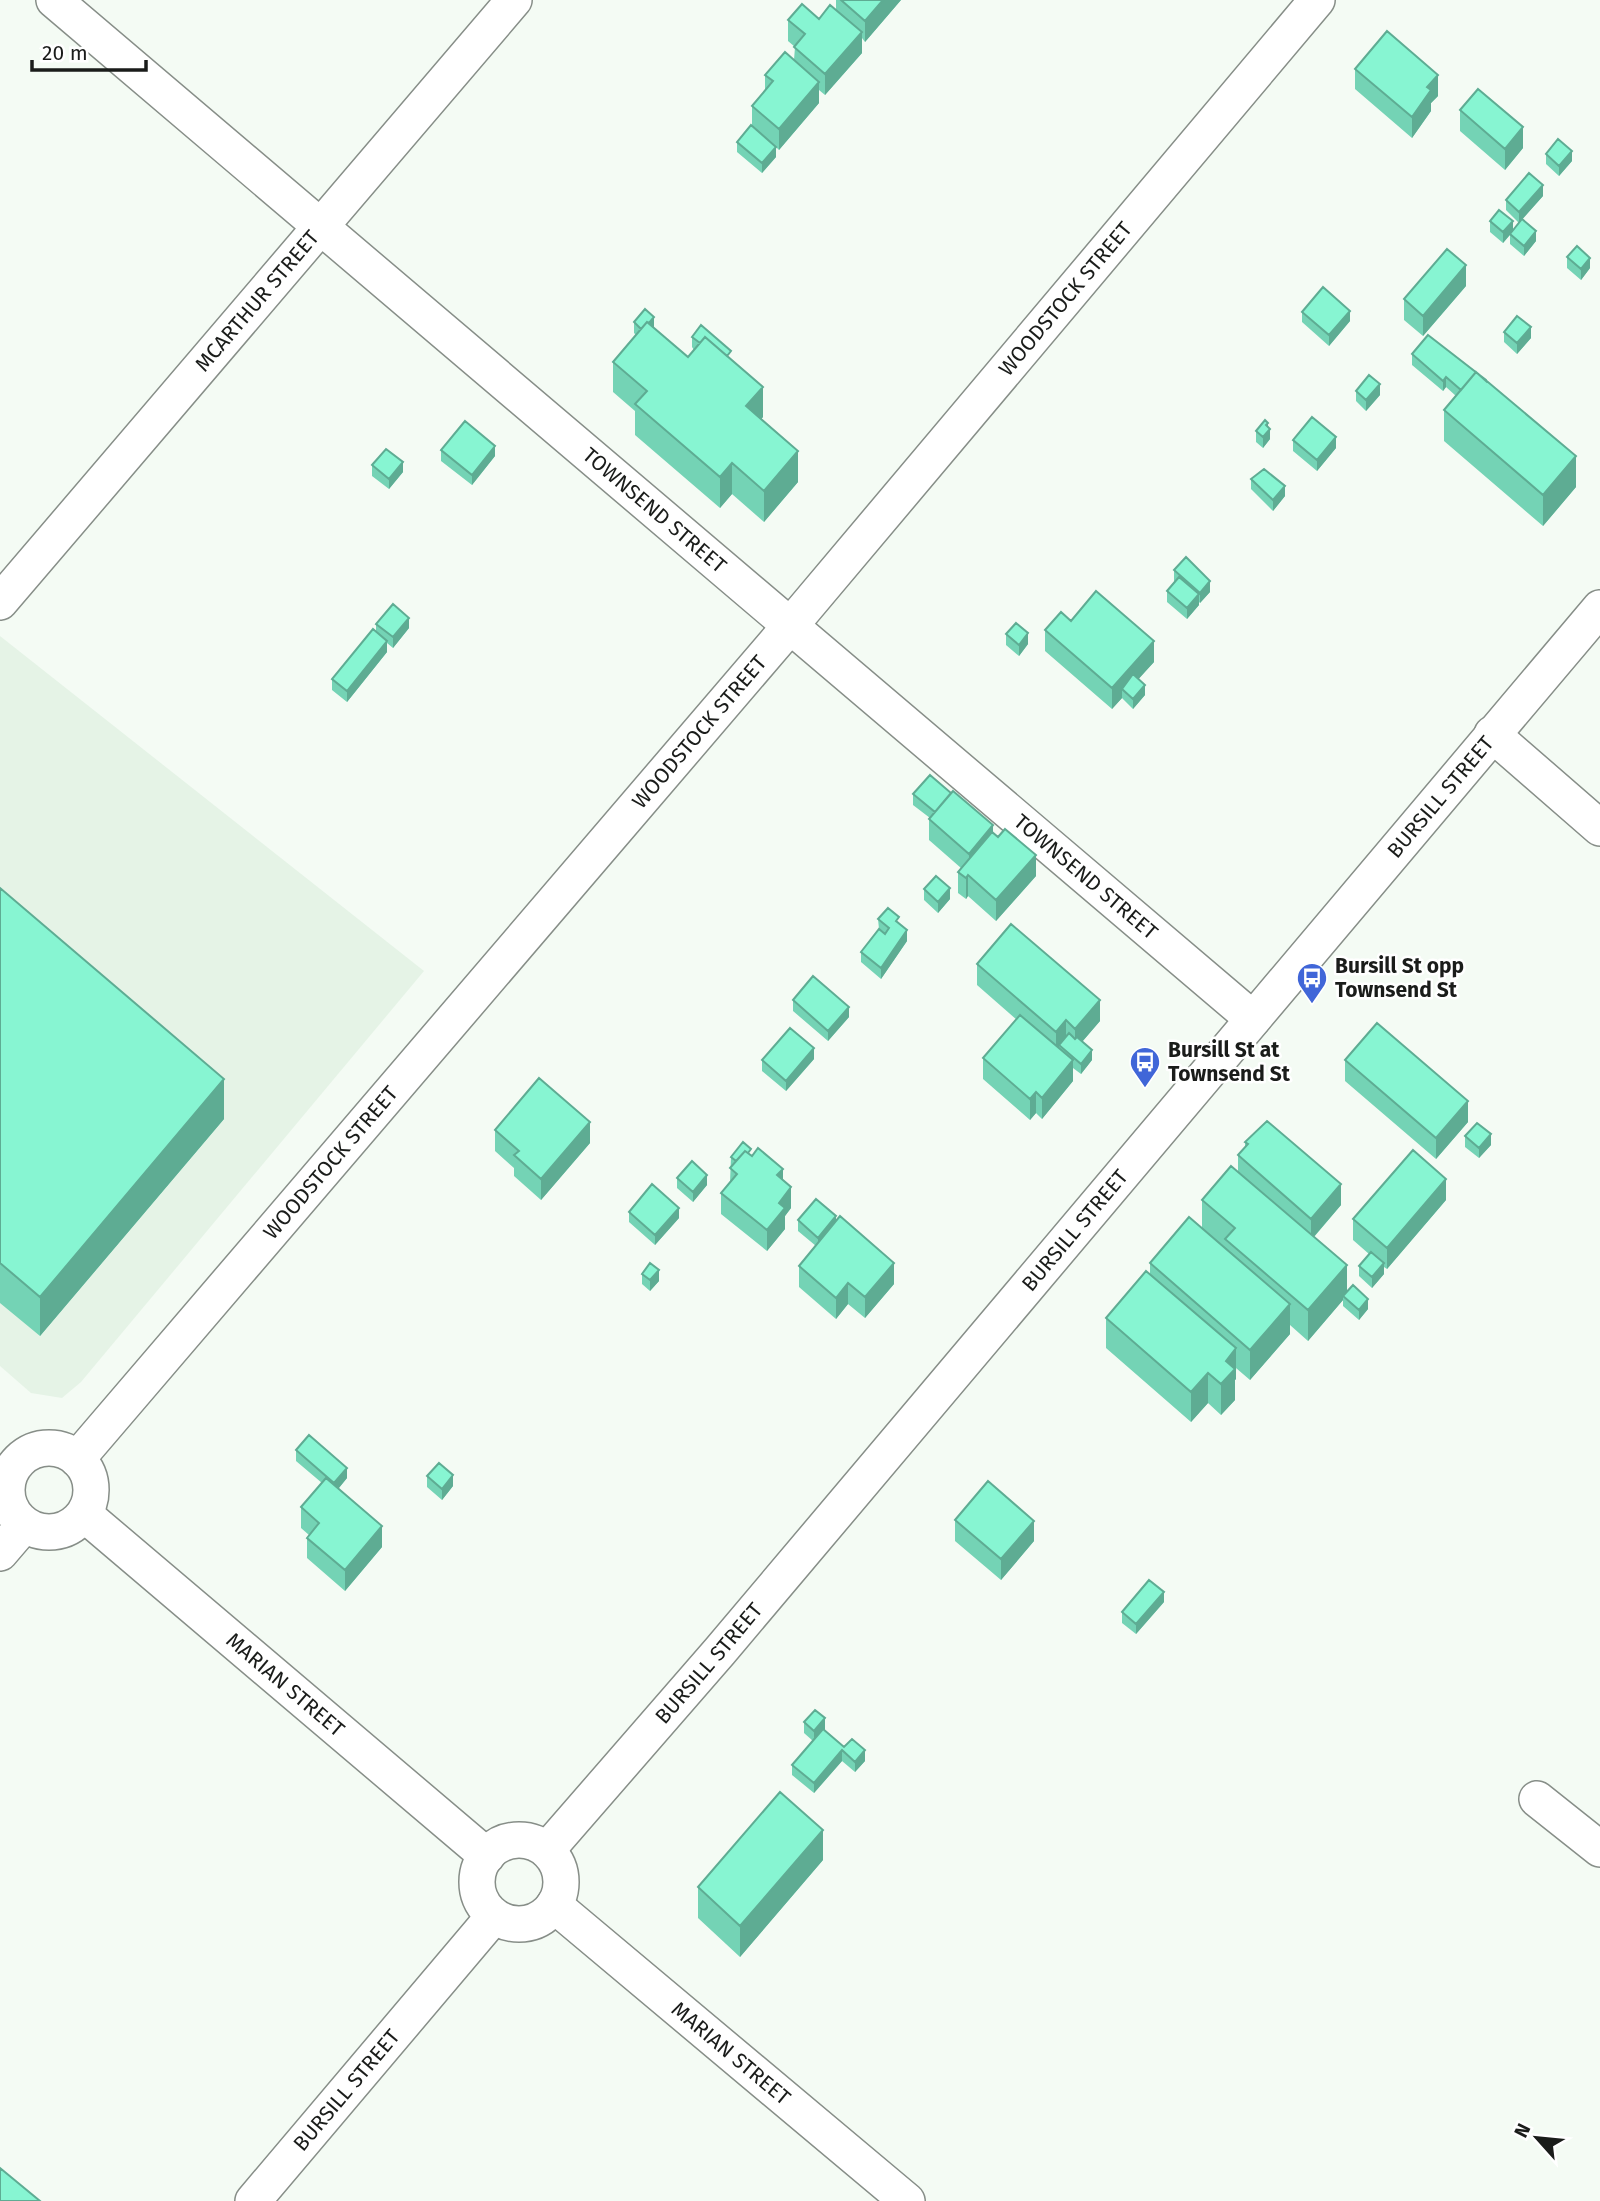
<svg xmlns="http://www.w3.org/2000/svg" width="1600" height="2201" font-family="'Fira Sans',sans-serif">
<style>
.built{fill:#e5f3e6}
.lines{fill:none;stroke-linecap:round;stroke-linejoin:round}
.minor-casing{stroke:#878e88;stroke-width:38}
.minor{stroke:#fff;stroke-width:35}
.wall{fill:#74d3b5}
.shaded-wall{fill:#5eac93}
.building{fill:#87f5d2;stroke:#5eac93;stroke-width:2}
.labels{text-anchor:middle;stroke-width:5;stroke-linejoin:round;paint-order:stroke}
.street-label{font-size:21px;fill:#1a1c1a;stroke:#fff}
.poi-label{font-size:21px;font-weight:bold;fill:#1a1c1a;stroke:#fff;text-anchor:start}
</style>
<rect width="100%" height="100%" fill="#f4fbf4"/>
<path class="built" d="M0 636 424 971 81 1382 62 1398 31 1393 0 1366Z"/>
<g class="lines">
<g class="minor-casing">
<g id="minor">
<path id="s1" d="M54 0 1253 1019"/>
<path id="s2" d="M0 602 514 0"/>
<path d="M1492 734 1600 828"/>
<circle cx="49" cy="1490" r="42"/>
<path id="s3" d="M77 1459 790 626 1317 0"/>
<path id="s4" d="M84 1514 487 1856"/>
<path d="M0 1553 24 1525"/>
<path d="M1537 1799 1600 1849"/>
<circle cx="519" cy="1882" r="42"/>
<path id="s5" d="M547 1850 720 1651 1600 608"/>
<path id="s6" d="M554 1905 907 2201"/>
<path id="s7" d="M253 2201 494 1916"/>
</g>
</g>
<use href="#minor" class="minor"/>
</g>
<path class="wall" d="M836 0H901L865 42 862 38V53L825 95 819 90V103L779 150 776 147V157L762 173 737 152V142L752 126V106L765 91V75L794 60 795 47 788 41V20L819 19 836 11Z
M1355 69 1438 96 1431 103V111L1412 138 1355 89Z
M1460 110 1523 148 1505 170 1460 131Z
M1546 154 1572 161 1559 176 1546 164Z
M1543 196 1522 219 1536 241 1524 256 1510 244V235L1503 243 1490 232V221L1513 230 1519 223 1506 210V200Z
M1567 257 1590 268 1581 280 1567 268Z
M1466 286 1423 336 1404 320V299Z
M1302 312 1350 321 1329 346 1302 322Z
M634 322 654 328 688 357 694 350 692 347V337L731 359 763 417 761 419 798 482 764 522 732 494 720 508 635 435V411L613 392V362L636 335 634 333Z
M1504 332 1531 338 1517 354 1504 342Z
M1412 354 1486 381 1576 487 1543 526 1444 441V410L1456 396 1446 387 1443 391 1412 365Z
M1356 391 1380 395 1366 411 1356 401Z
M1268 427 1270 439 1263 448 1256 442V431Z
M1293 440 1336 448 1317 471 1293 451Z
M441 450 495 456 472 485 441 461Z
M372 465 403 472 389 489 372 476Z
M1251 479 1285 496 1273 511 1251 489Z
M1174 570 1210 592 1200 603 1199 602V605L1187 619 1167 602V591L1175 582 1174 581Z
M1071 621 1154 662 1138 679 1145 695 1133 709 1122 698 1112 709 1045 651V630Z
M376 624 409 628 393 648 387 643V652L347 702 332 690V679L376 632Z
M1006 634 1028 644 1019 656 1006 645Z
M913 794 993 834 1036 876 996 921 968 896 966 899 958 893V872L961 868 929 840V819L930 818 913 805Z
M0 888 224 1119 40 1336 0 1303Z
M924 889 950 899 938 913 924 900Z
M878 919 899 924 907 941 881 979 861 962V952L879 929Z
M977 964 1100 1021 1082 1042 1092 1060 1081 1074 1073 1068V1081L1042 1119 1036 1113 1030 1120 983 1079V1058L1017 1020 977 985Z
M793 1000 849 1017 828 1041 793 1011Z
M814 1059 786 1091 762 1071V1060Z
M1345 1060 1468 1122 1436 1159 1345 1081Z
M495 1130 590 1143 541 1200 514 1176V1168L495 1151Z
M1465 1136 1491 1145 1479 1158 1465 1147Z
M1245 1142 1341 1205 1314 1237 1347 1291 1368 1309 1359 1320 1343 1306V1300L1308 1341 1290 1325V1334L1250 1380 1236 1368V1379L1235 1380V1400L1221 1415 1208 1403 1191 1422 1106 1348V1318L1150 1273V1263L1202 1229V1200L1238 1171V1155L1245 1147Z
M751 1155 783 1180 791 1208 785 1216V1229L767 1251 721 1214V1193L730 1182 731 1157Z
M677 1178 707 1185 693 1202 677 1188Z
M1446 1200 1387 1269 1384 1267V1274L1372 1288 1359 1276V1266L1369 1254 1353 1240V1219Z
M629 1212 679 1218 655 1245 629 1222Z
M798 1220 836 1221 894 1284 865 1318 848 1304 836 1319 799 1287V1266L816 1246 798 1231Z
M642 1274 659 1281 650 1291 642 1284Z
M296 1450 347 1478 338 1489 382 1547 345 1591 307 1558V1538L309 1535 301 1528V1507L322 1483 296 1461Z
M427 1476 453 1486 442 1500 427 1487Z
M955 1520 1034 1541 1001 1580 955 1541Z
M1164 1602 1136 1634 1122 1623V1612Z
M804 1722 825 1729 824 1730 844 1747 865 1761 855 1772 842 1761 814 1793 792 1775V1765L813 1741 804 1733Z
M823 1860 740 1957 698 1918V1887Z"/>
<path class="shaded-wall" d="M883 0H901L865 42V21Z
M862 32V53L825 95V74Z
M1438 75V96L1431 103V111L1412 138V117L1427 87Z
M819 82V103L779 150V129Z
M1523 127V148L1505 170V149Z
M776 147V157L762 173V163Z
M1572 151V161L1559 176V166Z
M1543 185V196L1519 223V212Z
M1513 221V231L1503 243V232Z
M1536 231V241L1524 256V246Z
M1590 258V268L1581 280V269Z
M1466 265V286L1423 336V316Z
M1350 311V321L1329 346V335Z
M654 317V328L643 330Z
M1531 327V338L1517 354V343Z
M1446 377V387L1443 391V381Z
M1380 384V395L1366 411V400Z
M763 387V417L746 437V406Z
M1268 423V431L1270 429V439L1263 448V437L1266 425Z
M1336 437V448L1317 471V460Z
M495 446V456L472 485V475Z
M798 451V482L764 522V491Z
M1576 456V487L1543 526V495Z
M403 462V472L389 489V479Z
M732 463V494L720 508V477Z
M1285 486V496L1273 511V500Z
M1210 581V592L1200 603V593Z
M1199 594V605L1187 619V608Z
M409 618V628L393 648V637Z
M1028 633V644L1019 656V645Z
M387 641V652L347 702V691Z
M1154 641V662L1126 693 1122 689V698L1112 709V688Z
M1145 685V695L1133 709V699Z
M993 825V846L969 875V854Z
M1036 855V876L996 921V900Z
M968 875V896L966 899V878Z
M950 888V899L938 913V902Z
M907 930V941L881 979V968Z
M1100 1000V1021L1075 1050V1029Z
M849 1007V1017L828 1041V1031Z
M1066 1020V1041L1059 1045V1050L1056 1053V1032Z
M814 1048V1059L786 1091V1081Z
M1092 1050V1060L1081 1074V1064Z
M1073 1060V1081L1042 1119V1098Z
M224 1079V1119L40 1336V1297Z
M1036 1092V1113L1030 1120V1099Z
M1468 1101V1122L1436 1159V1138Z
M590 1122V1143L541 1200V1179Z
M1491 1134V1145L1479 1158V1148Z
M783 1169V1190L777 1175Z
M707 1175V1185L693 1202V1192Z
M1446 1179V1200L1387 1269V1248Z
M1341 1184V1205L1311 1240V1219Z
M791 1187V1208L785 1216V1229L767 1251V1230L779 1203Z
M679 1208V1218L655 1245V1235Z
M836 1216V1227L818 1248V1238Z
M894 1263V1284L865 1318V1297Z
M1384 1263V1274L1372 1288V1277Z
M1347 1265V1296H1343V1300L1308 1341V1310Z
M659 1270V1281L650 1291V1280Z
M848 1283V1304L836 1319V1298Z
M1368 1299V1309L1359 1320V1310Z
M1290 1304V1334L1250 1380V1350Z
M1236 1348V1379L1235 1380V1400L1221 1415V1384L1226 1361Z
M1208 1373V1403L1191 1422V1392Z
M347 1468V1478L334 1494V1483Z
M453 1475V1486L442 1500V1489Z
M1034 1521V1541L1001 1580V1559Z
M382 1526V1547L345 1591V1570Z
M1164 1592V1602L1136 1634V1624Z
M825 1718V1729L814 1742V1731Z
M842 1750V1761L814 1793V1783Z
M865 1750V1761L855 1772V1762Z
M823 1830V1860L740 1957V1926Z"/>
<path class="building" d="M841 0H883L865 21Z
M802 4 819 19 830 5 862 32 825 74 794 47 805 34 788 20Z
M1387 31 1438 75 1427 87 1431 90 1412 117 1355 69Z
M785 52 819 82 779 129 752 106 773 81 765 75Z
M1478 89 1523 127 1505 149 1460 110Z
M751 125 776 147 762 163 737 142Z
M1558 139 1572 151 1559 166 1546 154Z
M1529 173 1543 185 1519 212 1506 200Z
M1499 210 1513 221 1503 232 1490 221Z
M1522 219 1536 231 1524 246 1510 234Z
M1577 246 1590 258 1581 269 1567 257Z
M1447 249 1466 265 1423 316 1404 299Z
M1323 287 1350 311 1329 335 1302 312Z
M645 309 654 317 649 323 647 322 641 329 634 322Z
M1517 316 1531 327 1517 343 1504 332Z
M647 322 688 357 705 337 763 387 746 406 798 451 764 491 732 463 720 477 635 404 647 391 613 362Z
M701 325 731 351 727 356 705 337 700 343 692 337Z
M1428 335 1486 380V381L1476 372 1461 390 1446 377 1443 381 1412 354Z
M1476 372 1576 456 1543 495 1444 410Z
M1369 375 1380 384 1366 400 1356 391Z
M1312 417 1336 437 1317 460 1293 440Z
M1265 420 1268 423 1266 425 1270 429 1263 437 1256 431Z
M465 421 495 446 472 475 441 450Z
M386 449 403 462 389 479 372 465Z
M1264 469 1285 486 1273 500 1251 479Z
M1186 557 1210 581 1200 593 1174 570Z
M1179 577 1199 594 1187 608 1167 591Z
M1096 591 1154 641 1112 688 1045 630 1061 612 1071 621Z
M393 604 409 618 393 637 376 624Z
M1016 623 1028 633 1019 645 1006 634Z
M373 629 387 641 347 691 332 679Z
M1133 674 1145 685 1133 699 1122 689Z
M930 775 951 793 935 812 913 794Z
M953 791 993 825 969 854 929 819Z
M1005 829 1036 855 996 900 968 875 966 878 958 872 992 832 998 837Z
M936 876 950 888 938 902 924 889Z
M0 888 224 1079 40 1297 0 1263Z
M888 908 899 917 896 921 907 930 881 968 861 952 879 929 885 934 889 928 878 919Z
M1011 924 1100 1000 1075 1029 1066 1020 1056 1032 977 964Z
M813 976 849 1007 828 1031 793 1000Z
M1020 1015 1073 1060 1042 1098 1036 1092 1030 1099 983 1058Z
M1377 1023 1468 1101 1436 1138 1345 1060Z
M790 1028 814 1048 786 1081 762 1060Z
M1069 1033 1075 1039 1077 1037 1092 1050 1081 1064 1059 1045Z
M539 1078 590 1122 541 1179 514 1155 519 1151 495 1130Z
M1267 1121 1341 1184 1311 1219 1238 1155 1248 1144 1245 1142Z
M1477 1123 1491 1134 1479 1148 1465 1136Z
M743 1142 751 1149 748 1153 745 1151 736 1161 731 1157Z
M758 1148 783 1169 777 1175 791 1187 779 1203 785 1208 767 1230 721 1193 737 1174 730 1168 745 1151 752 1156Z
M1413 1150 1446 1179 1387 1248 1353 1219Z
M692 1161 707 1175 693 1192 677 1178Z
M1231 1166 1347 1265 1308 1310 1225 1239 1235 1228 1202 1200Z
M652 1184 679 1208 655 1235 629 1212Z
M816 1199 836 1216 818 1238 798 1220Z
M840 1216 894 1263 865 1297 848 1283 836 1298 799 1266Z
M1189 1217 1290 1304 1250 1350 1150 1263Z
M1371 1252 1384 1263 1372 1277 1359 1266Z
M650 1263 659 1270 650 1280 642 1274Z
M1146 1271 1236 1348 1226 1361 1235 1369 1221 1384 1208 1373 1191 1392 1106 1318Z
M1353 1285 1368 1299 1359 1310 1343 1296Z
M309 1435 347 1468 334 1483 296 1450Z
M439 1463 453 1475 442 1489 427 1476Z
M326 1478 382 1526 345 1570 307 1538 319 1523 301 1507Z
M988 1481 1034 1521 1001 1559 955 1520Z
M1149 1580 1164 1592 1136 1624 1122 1612Z
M815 1710 825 1718 814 1731 804 1722Z
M823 1729 844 1747 852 1739 865 1750 855 1762 842 1750 814 1783 792 1765Z
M780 1792 823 1830 740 1926 698 1887Z
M0 2168 40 2201H0Z"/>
<defs>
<g id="bus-pin" transform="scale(1.575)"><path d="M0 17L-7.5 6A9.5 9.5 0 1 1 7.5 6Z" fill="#4066d8" stroke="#fff"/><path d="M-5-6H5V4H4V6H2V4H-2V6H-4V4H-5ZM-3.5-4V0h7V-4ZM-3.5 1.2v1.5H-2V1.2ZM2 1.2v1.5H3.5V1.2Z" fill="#fff"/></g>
</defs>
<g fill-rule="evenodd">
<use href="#bus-pin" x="1312" y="978"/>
<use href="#bus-pin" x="1145" y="1062"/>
</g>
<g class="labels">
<g class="street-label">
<text dy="7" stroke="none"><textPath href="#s3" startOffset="1524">WOODSTOCK STREET</textPath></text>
<text dy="7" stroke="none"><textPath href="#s2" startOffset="396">MCARTHUR STREET</textPath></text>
<text dy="7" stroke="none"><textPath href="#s1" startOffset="788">TOWNSEND STREET</textPath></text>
<text dy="7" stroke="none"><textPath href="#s3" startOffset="957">WOODSTOCK STREET</textPath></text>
<text dy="7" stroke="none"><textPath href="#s5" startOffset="1381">BURSILL STREET</textPath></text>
<text dy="7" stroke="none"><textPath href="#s1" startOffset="1354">TOWNSEND STREET</textPath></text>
<text dy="7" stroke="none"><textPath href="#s3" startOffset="390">WOODSTOCK STREET</textPath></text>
<text dy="7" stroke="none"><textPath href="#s5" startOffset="814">BURSILL STREET</textPath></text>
<text dy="7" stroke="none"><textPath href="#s5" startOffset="247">BURSILL STREET</textPath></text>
<text dy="7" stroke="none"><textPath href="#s4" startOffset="264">MARIAN STREET</textPath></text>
<text dy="7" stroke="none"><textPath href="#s6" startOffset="231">MARIAN STREET</textPath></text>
<text dy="7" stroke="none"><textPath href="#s7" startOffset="145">BURSILL STREET</textPath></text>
</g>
<g class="poi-label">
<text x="1335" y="973">Bursill St opp<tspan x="1335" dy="24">Townsend St</tspan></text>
<text x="1168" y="1057">Bursill St at<tspan x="1168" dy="24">Townsend St</tspan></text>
</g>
</g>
<g transform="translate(1537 2138) rotate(297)" stroke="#ffffff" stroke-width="5" paint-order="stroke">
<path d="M0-5L12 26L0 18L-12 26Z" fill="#1a1c1a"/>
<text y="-10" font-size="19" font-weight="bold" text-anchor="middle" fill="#1a1c1a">N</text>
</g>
<path d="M32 60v10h114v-10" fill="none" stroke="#1a1c1a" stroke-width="3.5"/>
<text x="42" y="60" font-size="21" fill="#1a1c1a" stroke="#ffffff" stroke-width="5" paint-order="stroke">20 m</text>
</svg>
